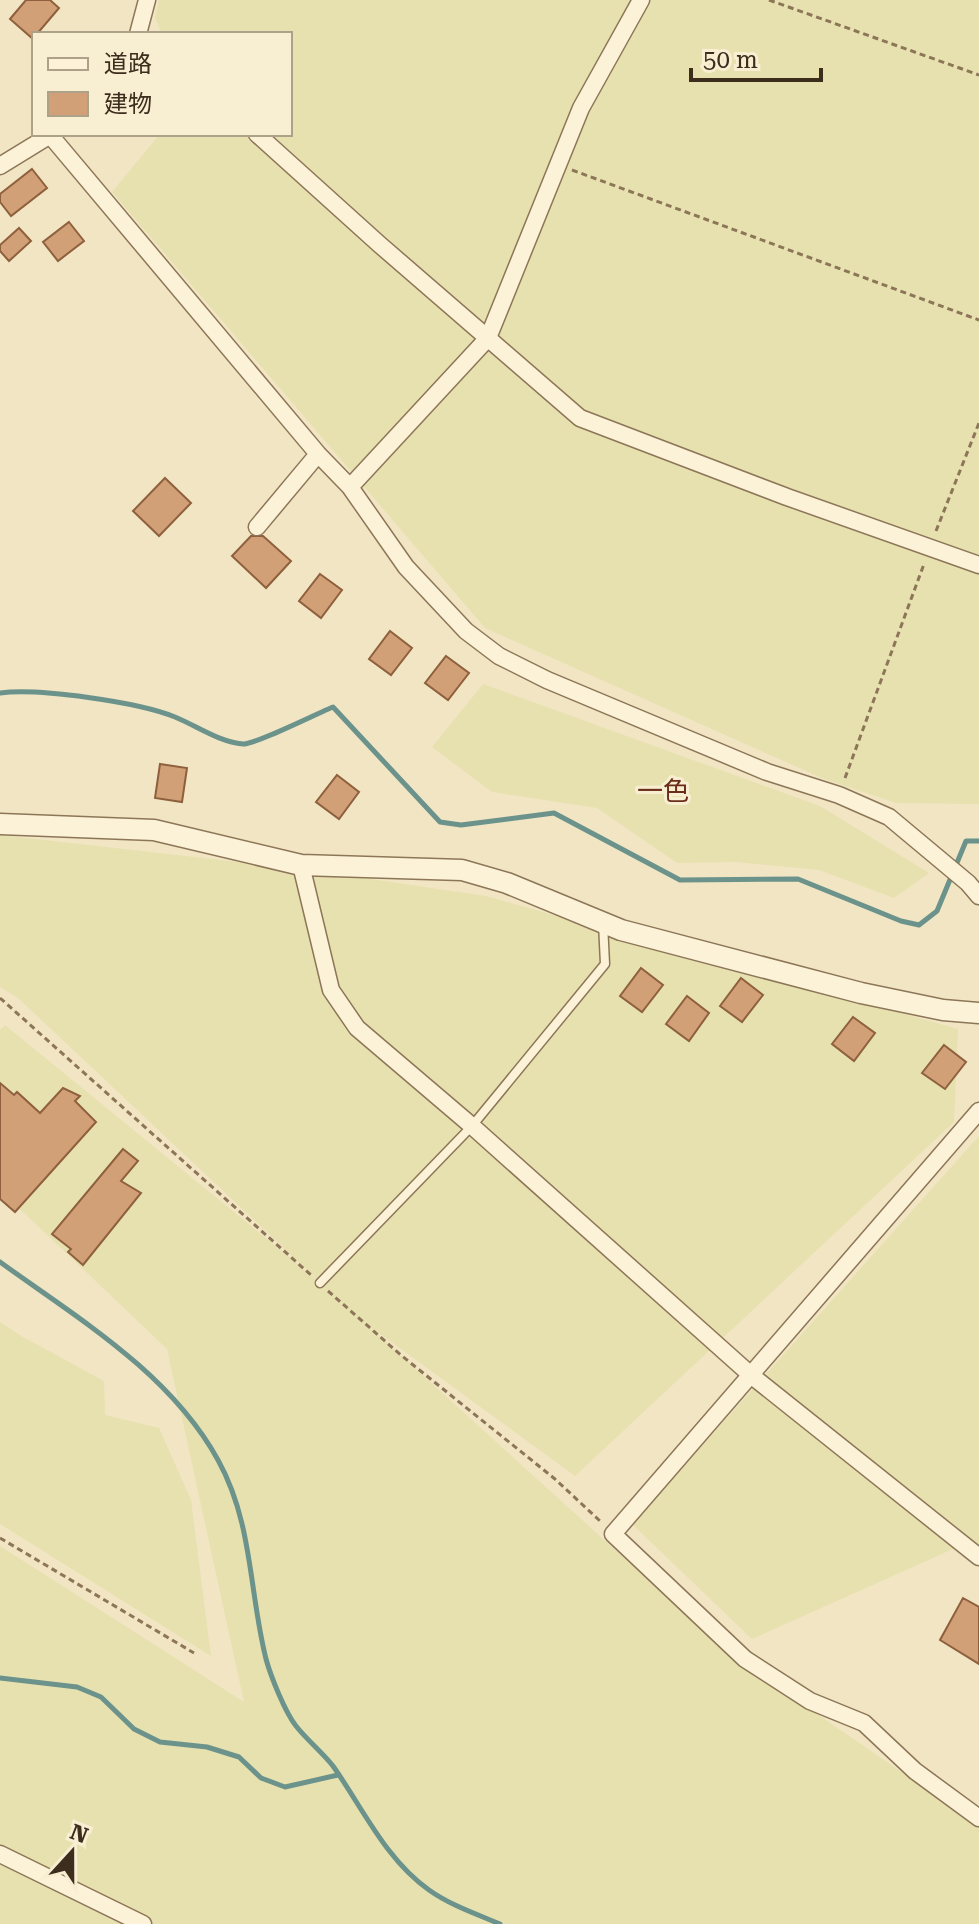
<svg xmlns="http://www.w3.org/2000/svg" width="979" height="1924" font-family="'Roboto Serif','Noto Sans JP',serif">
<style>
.farmland{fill:#e7e1b0}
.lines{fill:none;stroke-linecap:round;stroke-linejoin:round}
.stream{stroke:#6b938b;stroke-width:5}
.building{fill:#d2a077;stroke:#8e603d;stroke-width:2}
.service-casing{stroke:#8d7658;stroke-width:11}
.minor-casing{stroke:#8d7658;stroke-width:19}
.tertiary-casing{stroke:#8d7658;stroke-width:23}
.path{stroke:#8d7658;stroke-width:3;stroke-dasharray:6 4;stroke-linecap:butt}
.service{stroke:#fbf2d7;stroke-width:8}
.minor{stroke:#fbf2d7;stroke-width:16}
.tertiary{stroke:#fbf2d7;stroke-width:20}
.labels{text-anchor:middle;stroke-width:6;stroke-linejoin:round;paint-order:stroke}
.quarter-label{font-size:26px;fill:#6b2e1a;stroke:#f8efd3}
</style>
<rect width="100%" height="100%" fill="#f1e5c3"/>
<path class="farmland" d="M159 0H979V804L896 803 824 779 485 628 112 192 160 134H290V34H162L155 18Z
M483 684 820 806 929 873 894 898 819 870 737 862 677 863 597 808 492 792 432 747Z
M0 835 309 870 486 896 958 1029 954 1122 575 1476 364 1322 731 1655 979 1825V1924H0V1546L244 1702 167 1349 0 1190V1030L5 1025 321 1283 18 998 0 987Z
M979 1136V1557L962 1545 752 1639 632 1524Z
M0 1322 23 1337 104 1381 105 1415 159 1428 191 1500 211 1656 0 1524Z"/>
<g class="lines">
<path class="stream" d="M0 693C39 688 138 702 175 717 197 726 219 742 243 744 254 745 318 713 333 707L440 822 461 825 554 813 680 880 798 879 901 921 919 925 937 911 966 841H979
M0 1262C79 1319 170 1373 218 1460 253 1523 249 1592 266 1659 271 1677 285 1712 296 1726 307 1740 322 1752 333 1766 362 1807 386 1860 429 1890 450 1905 476 1914 500 1924
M0 1678 77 1687 101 1697 134 1729 160 1742 207 1747 239 1757 261 1778 285 1787 338 1775"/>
</g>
<path class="building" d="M26 0H50L59 8 37 34H34L33 39 10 19Z
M32 169 47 188 11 216 0 202V194Z
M69 222 84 241 58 261 43 242Z
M19 228 31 241 9 261 0 251V245Z
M165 478 191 503 159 536 133 511Z
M251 536H263L291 561 266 588 232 556Z
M320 574 342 590 321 618 299 601Z
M390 631 412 648 391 675 369 659Z
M446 656 469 673 448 700 425 683Z
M160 764 187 768 182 802 155 798Z
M337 775 359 792 339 819 316 802Z
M641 968 663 985 642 1012 620 996Z
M741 978 763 995 742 1022 720 1006Z
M687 996 709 1013 689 1041 666 1024Z
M853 1017 875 1033 854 1061 832 1044Z
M944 1045 966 1062 945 1089 922 1073Z
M0 1083 14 1095 17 1092 40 1113 63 1088 80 1096 75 1101 96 1122 15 1212 0 1199Z
M123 1149 138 1161 121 1181 141 1193 83 1265 68 1252 71 1249 52 1234Z
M963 1598 979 1607V1664L940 1640Z"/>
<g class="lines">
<g class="service-casing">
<path id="service" d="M320 1283 472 1126 605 964 603 923"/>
</g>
<g class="minor-casing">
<path id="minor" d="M138 34 147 0
M257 134 379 244 580 418 787 497 979 565
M50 135 318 454 350 487 406 567 466 631 499 656 547 680 767 772 839 795 889 817 968 883 979 896
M0 166 52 134
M350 487 488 338 581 108 641 0
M257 527 318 454
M301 865 331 990 357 1028 472 1126 752 1376 979 1557
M979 1111 613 1534 745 1659 810 1701 864 1723 915 1771 979 1818
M0 1854 143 1924"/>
</g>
<g class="tertiary-casing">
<path id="tertiary" d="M0 824 154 830 301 865 462 870 507 883 621 930 861 993 943 1010 979 1013"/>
</g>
<path class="path" d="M769 0 979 75
M572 170 979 320
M936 531 979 423
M845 778 924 564
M0 998 311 1275
M328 1291 402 1356 555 1479 600 1521
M0 1538 194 1653"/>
<use href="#service" class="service"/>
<use href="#minor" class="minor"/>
<use href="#tertiary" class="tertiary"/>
</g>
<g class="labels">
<g class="quarter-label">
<text x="663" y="800">一色</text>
</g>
</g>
<rect x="32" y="32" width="260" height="104" fill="#f8efd3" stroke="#ada18a" stroke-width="2"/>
<rect x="48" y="58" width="40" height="12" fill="#fbf2d7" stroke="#ada18a" stroke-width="2"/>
<text x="104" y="72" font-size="24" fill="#3c2d1d">道路</text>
<rect x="48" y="92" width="40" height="24" fill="#d2a077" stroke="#ada18a" stroke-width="2"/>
<text x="104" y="112" font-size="24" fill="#3c2d1d">建物</text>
<g transform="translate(72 1852) rotate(21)" stroke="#f8efd3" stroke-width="6" paint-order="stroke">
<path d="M0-6L14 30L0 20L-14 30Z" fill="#3c2d1d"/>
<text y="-12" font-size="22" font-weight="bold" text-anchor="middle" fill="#3c2d1d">N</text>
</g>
<path d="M691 68v12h130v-12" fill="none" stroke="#3c2d1d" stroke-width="4"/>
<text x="703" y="68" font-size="24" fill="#3c2d1d" stroke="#f8efd3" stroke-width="6" paint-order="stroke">50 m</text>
</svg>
